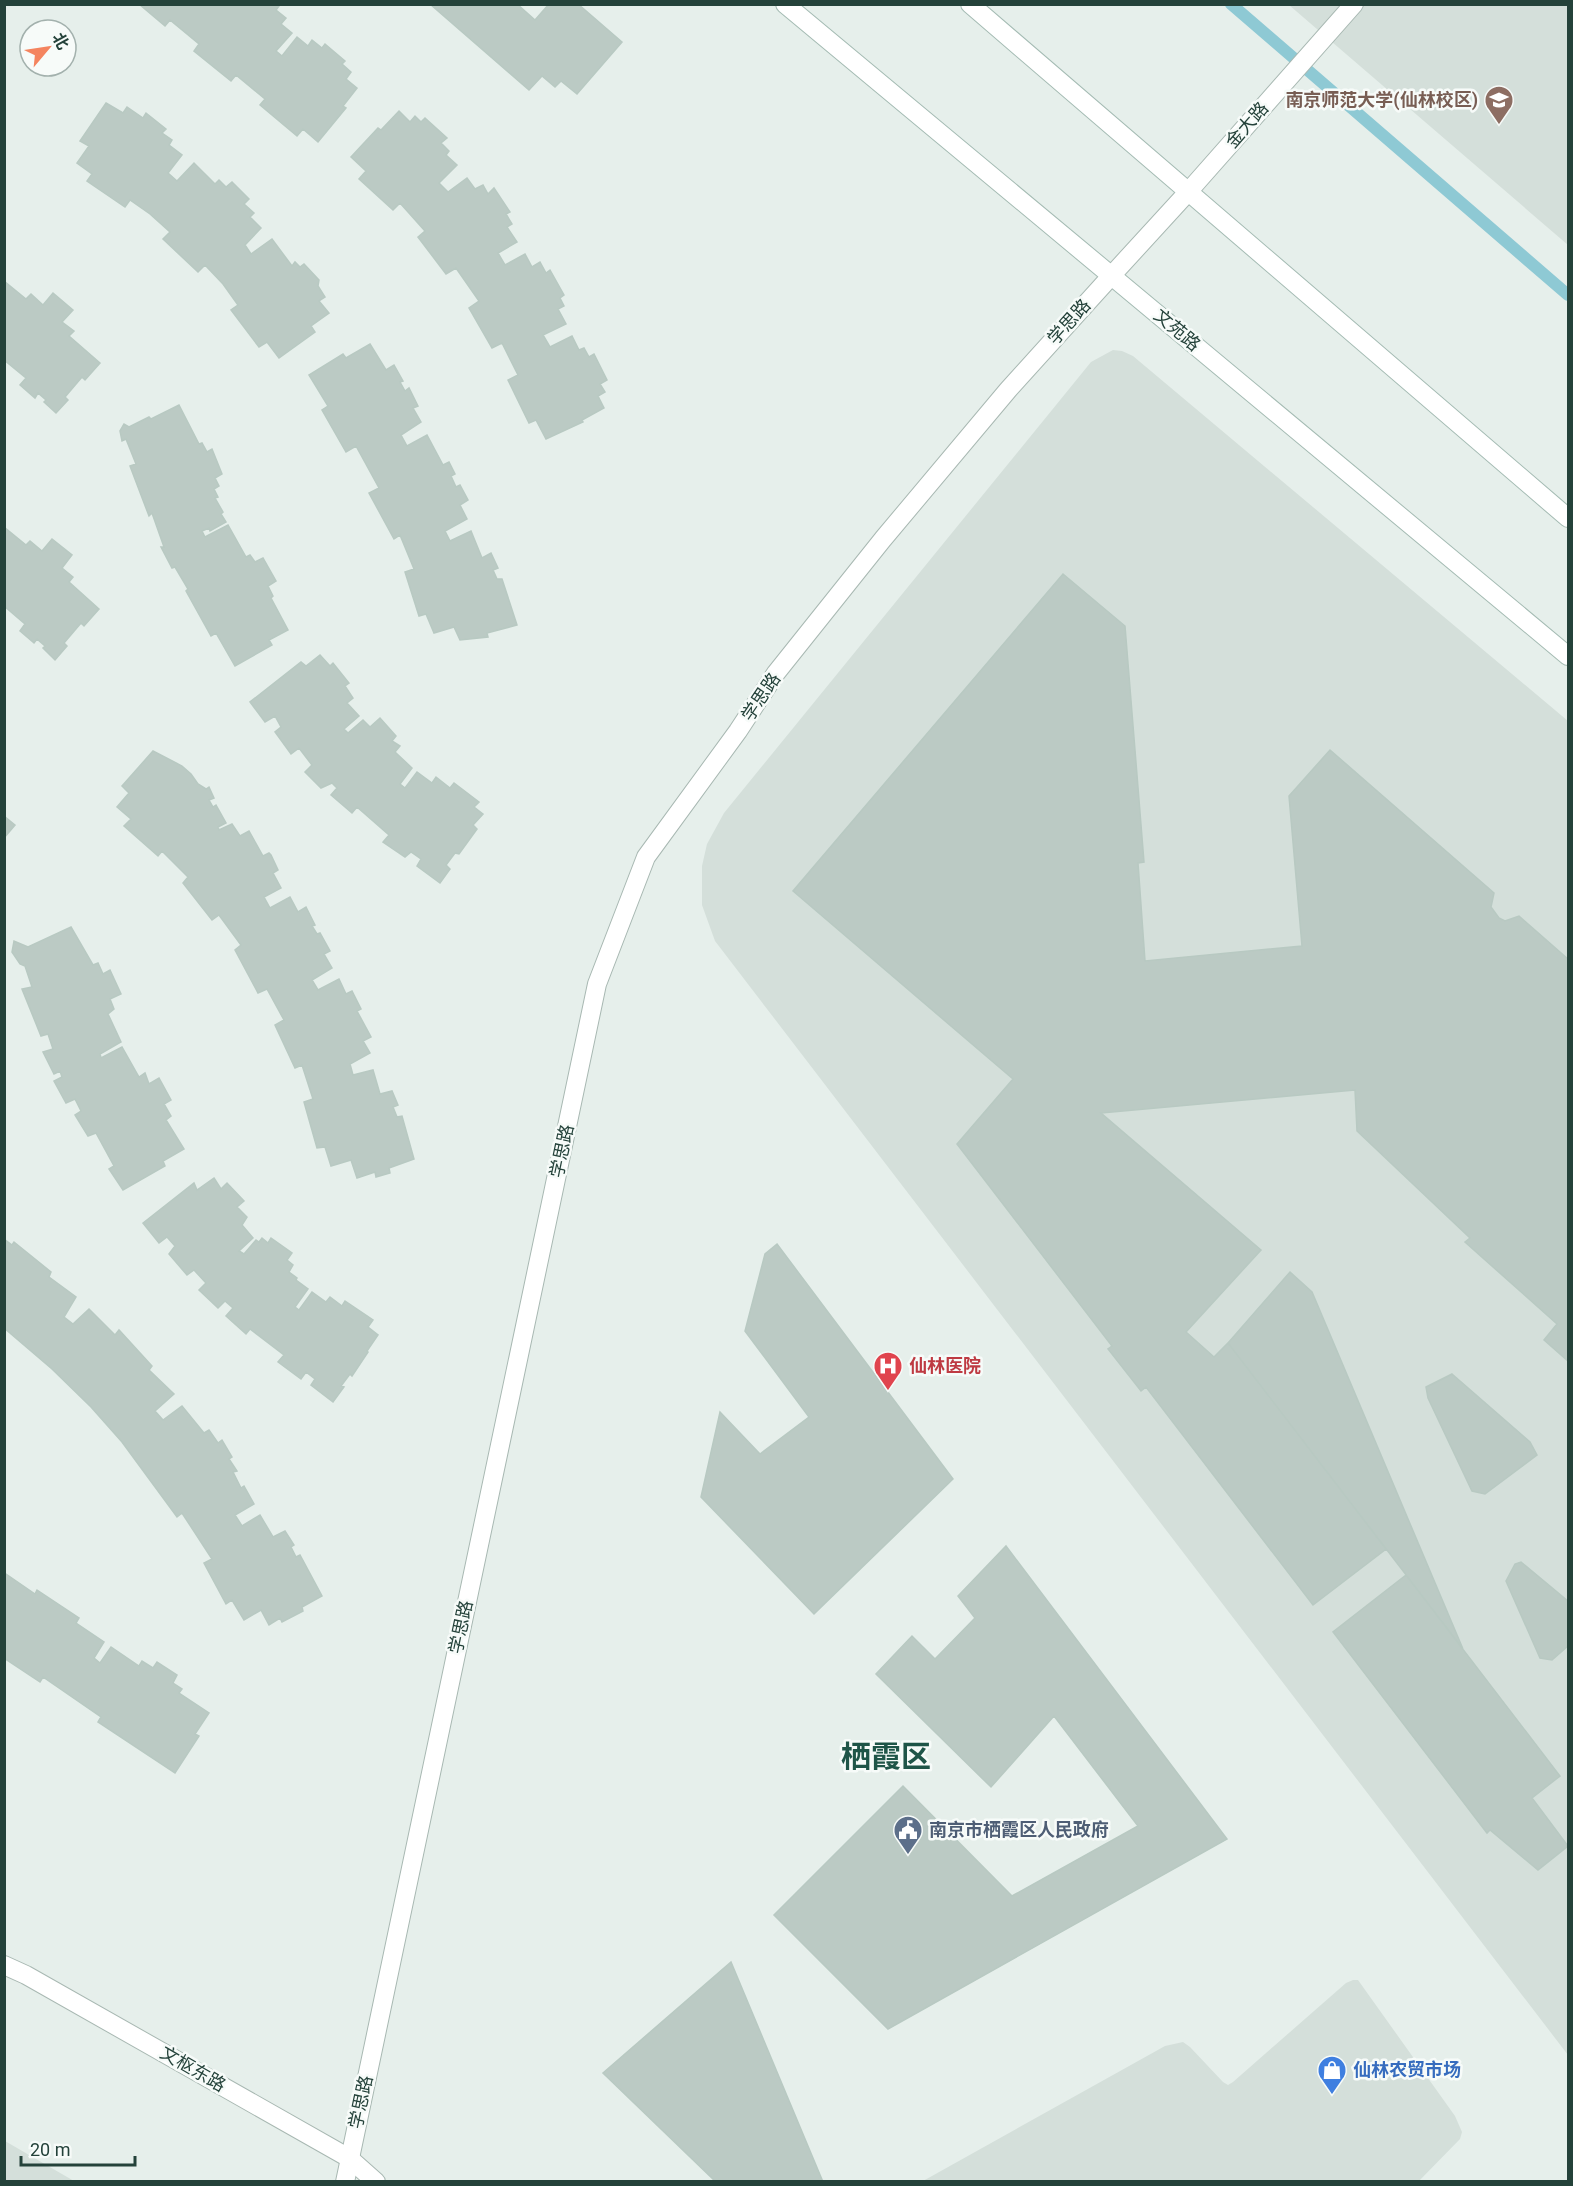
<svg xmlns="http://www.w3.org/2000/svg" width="1573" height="2186" font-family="Roboto,'Noto Sans SC',sans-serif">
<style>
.built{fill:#d4dfda}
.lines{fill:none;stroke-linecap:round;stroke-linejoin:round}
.stream{stroke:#8ec9d4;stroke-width:12}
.building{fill:#bbcac4;stroke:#b8c9c2;stroke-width:1.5}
.minor-casing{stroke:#a8b8b2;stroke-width:20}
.tertiary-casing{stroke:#a8b8b2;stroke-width:20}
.secondary-casing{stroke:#a4bbb3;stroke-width:20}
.minor{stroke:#fff;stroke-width:18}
.tertiary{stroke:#fff;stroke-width:18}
.secondary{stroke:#fff;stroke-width:18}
.labels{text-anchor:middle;stroke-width:5;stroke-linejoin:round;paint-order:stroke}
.education-label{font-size:18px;font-weight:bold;fill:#785e54;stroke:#f7fbf9;text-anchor:end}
.street-label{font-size:18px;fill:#24423a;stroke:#f7fbf9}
.health-label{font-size:18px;font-weight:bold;fill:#be3a42;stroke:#f7fbf9;text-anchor:start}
.service-label{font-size:18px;font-weight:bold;fill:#4e5e75;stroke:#f7fbf9;text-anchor:start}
.shop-label{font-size:18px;font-weight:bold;fill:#366cbe;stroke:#f7fbf9;text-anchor:start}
.town-label{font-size:30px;font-weight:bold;fill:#1f5548;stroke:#f7fbf9}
</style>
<rect width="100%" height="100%" fill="#e6efeb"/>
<path class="built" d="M1289 5H1568V245Z
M1113 350 1122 351 1133 356 1568 721V2055L715 941 702 905V866L707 844 724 813 1091 362Z
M1353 1980H1358L1455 2116 1462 2132 1460 2139 1419 2181H923L1165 2046 1183 2042 1190 2047 1223 2082 1228 2085 1233 2082 1346 1983Z
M4 2141H5L74 2181H5Z"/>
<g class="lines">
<path class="stream" d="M1231 4 1568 295"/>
</g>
<path class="building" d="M139 4H277L279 6 276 10 286 18 281 24 292 33 276 51 282 56 297 37 308 46 312 40 322 48 325 44 345 61 342 64 351 72 346 79 357 88 343 106 346 108 318 142 303 129 297 136 260 105 265 99 236 75 231 81 194 51 199 44 170 20 165 26Z
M430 4H517L535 20 549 4H578L622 42 577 94 561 81 555 87 542 76 529 90Z
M106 103 123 113 127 107 143 118 146 113 166 129 162 133 172 140 169 145 182 155 168 173 177 181 194 163 215 184 219 180 226 187 232 182 249 199 244 204 254 213 250 217 261 228 245 245 251 254 272 239 292 266 295 262 300 267 304 264 319 280 318 286 325 297 319 301 329 313 311 326 315 332 279 358 267 342 259 347 231 310 238 305 223 284 205 265 198 272 163 239 170 232 150 214 130 200 125 207 87 181 92 174 77 163 89 146 80 141Z
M399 111 410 122 415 116 421 122 425 118 447 138 441 143 449 151 446 155 457 165 439 183 448 192 467 178 475 189 483 185 488 194 494 188 510 212 506 214 512 224 507 227 517 242 498 253 505 265 525 254 532 267 540 262 546 273 550 270 564 295 560 298 564 306 558 309 566 324 543 335 550 347 572 336 579 350 584 348 589 357 594 354 607 380 600 384 605 392 598 396 604 408 582 420 583 422 546 439 536 420 529 423 508 380 518 375 502 343 492 348 469 308 479 301 456 268 446 274 418 237 425 231 400 203 393 210 359 179 366 171 351 157 378 128 381 130Z
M4 281 26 299 31 294 43 305 53 293 73 310 62 322 74 331 69 336 100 363 85 380 82 377 65 397 68 400 56 413 44 402 46 400 38 393 35 398 20 385 26 378 4 360Z
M370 344 386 370 394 365 403 381 400 382 405 391 409 388 418 406 413 408 421 422 401 435 407 446 427 435 443 465 449 462 455 474 451 476 456 487 460 485 468 500 460 505 467 519 445 531 450 541 471 531 482 558 491 553 498 568 493 570 497 579H502L517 625 487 633 488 637 460 640 454 627 434 633 426 614 419 616 405 572 414 569 400 535 394 539 369 493 379 488 356 446 346 452 322 410 328 406 309 375 343 354 346 358Z
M179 405 199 444 202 443 207 452 212 449 222 474 215 478 219 486 214 489 218 497 215 498 223 512 221 514 226 522 210 531 209 528 202 531 205 537 228 525 246 557 250 555 255 562 263 558 276 581 268 586 273 596 271 598 288 630 269 640 272 645 235 666 216 633 211 636 186 591 188 589 175 567 172 568 161 547H164L152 513 149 516 130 466 136 464 126 439 122 441 120 431 124 424 129 427 149 417 151 419Z
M4 527 26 545 30 541 42 551 52 539 72 555 62 568 73 577 69 582 99 609 84 626 81 623 64 643 67 646 55 660 43 648 45 646 37 639 34 643 20 631 25 624 4 606Z
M1063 574 1125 626 1144 862 1138 863 1145 961 1302 946 1289 796 1330 750 1494 893 1491 907 1499 918 1505 921 1519 916 1568 959V1361L1544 1340 1557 1324 1465 1242 1470 1238 1357 1131 1355 1090 1101 1113 1261 1250 1186 1332 1214 1357 1228 1343 1386 1549 1313 1605 1146 1387 1141 1391 1108 1349 1112 1346 957 1144 1013 1079 793 891Z
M320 655 330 666 333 663 349 683 345 686 353 698 347 703 359 716 344 729 348 733 363 720 370 727 380 718 396 736 392 741 400 746 395 752 412 768 400 784 405 788 417 772 432 783 436 777 450 788 454 783 479 802 474 807 483 814 473 825 477 829 459 854 455 853 446 865 450 869 440 883 417 866 421 859 411 852 405 857 383 842 389 835 357 807 352 813 331 795 337 788 332 783 321 788 305 772 312 765 299 748 291 754 275 732 281 727 275 716 265 722 250 702 301 662 306 666Z
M153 751 182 766 191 774 198 784 206 789 209 787 214 798 209 800 213 807 216 805 226 823 218 827 219 830 232 824 240 836 249 831 263 856 269 853 271 855 278 870 273 873 281 888 264 897 270 908 290 897 298 912 306 907 315 925 312 926 317 934 320 933 330 951 324 954 332 968 312 980 318 990 339 979 346 994 352 991 361 1009 357 1011 371 1037 363 1041 370 1053 350 1064 353 1075 373 1070 380 1094 392 1091 398 1105 393 1107 397 1117 402 1116 414 1159 389 1168 390 1173 376 1177 375 1172 357 1178 351 1160 331 1166 325 1147 317 1148 304 1102 313 1099 302 1065 295 1068 275 1025 284 1020 267 989 258 993 235 950 241 945 219 915 212 920 183 883 188 877 162 851 158 856 124 826 131 819 117 807 129 793 122 786Z
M4 816 15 825 4 838Z
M71 927 93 965 98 963 103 974 110 970 121 994 110 999 114 1009 108 1014 121 1042 100 1054 101 1058 122 1047 139 1077 145 1073 149 1084 159 1078 171 1100 164 1104 171 1116 166 1120 184 1149 163 1161 165 1166 123 1190 109 1169 114 1166 96 1133 88 1136 75 1115 81 1111 75 1099 66 1103 54 1081 62 1077 60 1071 54 1074 43 1052 53 1049 48 1034 41 1036 22 989 32 987 25 966 20 964 12 952 14 941 28 947Z
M214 1178 221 1189 227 1183 244 1201 237 1207 247 1217 242 1225 253 1238 239 1251 244 1254 256 1240 259 1242 262 1238 268 1243 271 1238 292 1253 287 1260 293 1265 289 1272 297 1278 296 1280 308 1289 295 1307 299 1310 312 1292 326 1302 330 1297 342 1306 345 1301 373 1320 368 1327 378 1335 367 1351 368 1352 352 1376 350 1374 341 1386 344 1387 333 1402 311 1385 315 1379 306 1372 301 1379 278 1362 284 1355 250 1329 246 1334 226 1316 233 1308 225 1301 218 1308 199 1290 206 1283 194 1270 187 1275 169 1254 175 1246 167 1237 159 1243 143 1223 194 1183 197 1190Z
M4 1239 12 1245 14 1242 51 1272 49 1277 76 1297 64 1317 73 1324 89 1309 115 1335 119 1330 152 1366 149 1370 174 1394 155 1411 163 1420 182 1406 204 1433 209 1430 218 1443 222 1440 232 1457 229 1459 237 1471 233 1472 241 1488 244 1486 254 1504 235 1515 242 1526 260 1515 273 1537 285 1531 294 1545 291 1547 296 1557 300 1555 322 1596 302 1607 303 1611 282 1622 280 1618 269 1625 261 1610 244 1620 232 1600 226 1604 204 1563 212 1559 182 1513 177 1517 122 1442 91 1407 52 1369 4 1328Z
M777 1244 953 1479 814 1614 701 1497 720 1412 760 1454 809 1417 745 1331 765 1254Z
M1290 1272 1312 1292 1463 1649 1228 1343Z
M1452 1374 1530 1442 1537 1455 1485 1494 1472 1491 1428 1398 1426 1387Z
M1006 1546 1227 1839 888 2029 774 1915 903 1786 1012 1896 1138 1826 1054 1716 991 1787 876 1674 912 1636 935 1659 975 1618 958 1596Z
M1521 1562 1568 1601V1646L1552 1660 1540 1658 1506 1581 1515 1564Z
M6 1574 35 1594 37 1590 79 1618 76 1623 104 1642 94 1658 100 1663 111 1647 139 1666 142 1661 153 1668 157 1662 177 1675 173 1683 182 1689 179 1693 209 1713 195 1734 199 1736 175 1773 98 1722 101 1717 43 1677 40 1682 4 1658V1577Z
M1406 1575 1560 1776 1532 1798 1568 1846 1538 1870 1490 1830 1487 1833 1333 1632Z
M731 1962 823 2182H716L603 2073Z"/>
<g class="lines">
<g class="minor-casing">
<path id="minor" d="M1188 192 1354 4
M345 2182 597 984 646 857 738 731 776 673 883 539 1008 390 1112 275"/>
</g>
<g class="tertiary-casing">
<path id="tertiary" d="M1112 275 1188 192
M4 1965 26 1975 349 2158 376 2182"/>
</g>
<g class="secondary-casing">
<path id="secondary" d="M785 4 1568 656
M970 4 1568 518"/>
</g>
<use href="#minor" class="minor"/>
<use href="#tertiary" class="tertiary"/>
<use href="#secondary" class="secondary"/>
</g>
<defs>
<g id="university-pin" transform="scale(1.5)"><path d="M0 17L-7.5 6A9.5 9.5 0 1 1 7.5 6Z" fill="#8d6e63" stroke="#f7fbf9"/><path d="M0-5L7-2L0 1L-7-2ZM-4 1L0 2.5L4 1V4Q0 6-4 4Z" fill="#fff"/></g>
<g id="hospital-pin" transform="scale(1.5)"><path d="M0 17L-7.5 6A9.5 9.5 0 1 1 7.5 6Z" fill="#e0444e" stroke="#f7fbf9"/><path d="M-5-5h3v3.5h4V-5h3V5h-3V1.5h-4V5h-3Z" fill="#fff"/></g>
<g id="civic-pin" transform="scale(1.5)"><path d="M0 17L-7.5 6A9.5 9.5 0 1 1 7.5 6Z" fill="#5c6f8a" stroke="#f7fbf9"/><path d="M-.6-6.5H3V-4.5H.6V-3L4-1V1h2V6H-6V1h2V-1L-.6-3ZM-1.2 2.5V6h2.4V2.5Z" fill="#fff"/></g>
<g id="shop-pin" transform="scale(1.5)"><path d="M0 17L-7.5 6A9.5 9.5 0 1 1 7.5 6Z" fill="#3f7fe0" stroke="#f7fbf9"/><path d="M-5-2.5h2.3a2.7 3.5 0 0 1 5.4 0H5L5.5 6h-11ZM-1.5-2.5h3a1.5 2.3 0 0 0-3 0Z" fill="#fff"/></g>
</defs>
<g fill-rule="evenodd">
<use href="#university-pin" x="1499" y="100"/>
<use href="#hospital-pin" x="888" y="1366"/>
<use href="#civic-pin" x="908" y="1830"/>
<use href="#shop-pin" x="1332" y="2070"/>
</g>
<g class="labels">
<g class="education-label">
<text x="1478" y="106">南京师范大学(仙林校区)</text>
</g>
<g class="street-label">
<text transform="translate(1247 125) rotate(-49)" y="6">金大路</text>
<text transform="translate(1069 322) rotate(-48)" y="6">学思路</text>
<text transform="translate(1177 330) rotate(40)" y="6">文苑路</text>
<text transform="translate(761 697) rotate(-56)" y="6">学思路</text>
<text transform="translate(562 1151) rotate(-78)" y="6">学思路</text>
<text transform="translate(461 1627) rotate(-78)" y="6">学思路</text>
<text transform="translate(193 2069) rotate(30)" y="6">文枢东路</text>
<text transform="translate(361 2102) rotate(-78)" y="6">学思路</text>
</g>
<g class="health-label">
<text x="909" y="1372">仙林医院</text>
</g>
<g class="service-label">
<text x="929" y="1836">南京市栖霞区人民政府</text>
</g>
<g class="shop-label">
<text x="1353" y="2076">仙林农贸市场</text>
</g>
<g class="town-label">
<text x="886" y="1767">栖霞区</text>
</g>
</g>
<rect width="1573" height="2186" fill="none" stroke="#24423a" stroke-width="12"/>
<g transform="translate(48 48) rotate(61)"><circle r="28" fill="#f7fbf9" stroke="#a3b1ad" stroke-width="1.5"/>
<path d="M0-4.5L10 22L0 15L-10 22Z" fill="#f4845f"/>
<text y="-9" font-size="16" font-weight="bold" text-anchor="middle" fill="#24423a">北</text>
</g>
<path d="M21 2156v9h114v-9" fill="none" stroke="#24423a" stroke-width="3"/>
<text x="30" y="2156" font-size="18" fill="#24423a" stroke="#f7fbf9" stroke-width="4.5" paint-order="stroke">20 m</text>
</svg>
